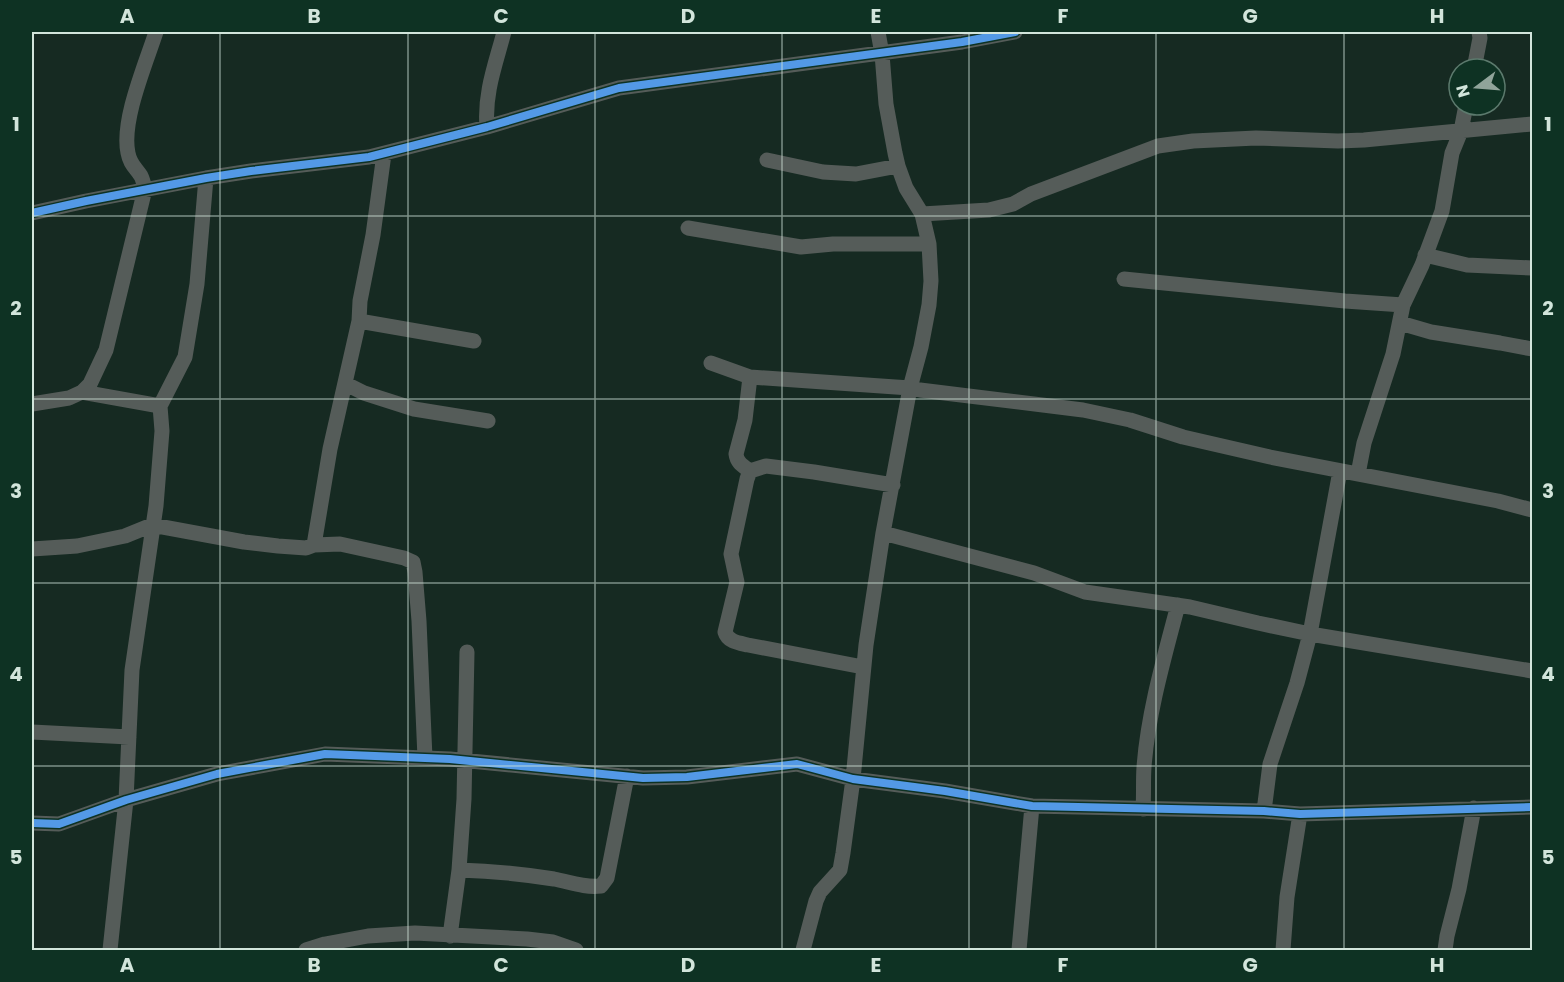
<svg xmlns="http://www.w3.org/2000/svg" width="1564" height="982" font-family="Poppins,sans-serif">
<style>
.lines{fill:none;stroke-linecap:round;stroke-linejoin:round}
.minor{stroke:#555c59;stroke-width:15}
.cycleway-casing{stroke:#0e3223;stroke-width:11}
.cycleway{stroke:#5399e6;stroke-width:8}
.grid{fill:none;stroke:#d2e5db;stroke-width:1.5;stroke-opacity:0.55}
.neatline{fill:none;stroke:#d2e5db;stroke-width:2}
.grid-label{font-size:20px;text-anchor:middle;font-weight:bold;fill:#d2e5db}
</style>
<rect width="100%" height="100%" fill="#162a22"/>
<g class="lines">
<path class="minor" d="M1474 69 1480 38 1479 32
M487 127C484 93 496 63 504 32
M767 160 823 172 856 174 898 166
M32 213 86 201 206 178 251 171 369 157 487 127 619 88 962 42 1015 32
M922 214 989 210 1013 204 1031 194 1158 146 1193 141 1256 138 1338 141 1364 140 1532 124
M688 228 801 247 833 244H929
M1425 255 1467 265 1532 268
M1124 279 1345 301 1403 305
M359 321 474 341
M1400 323 1431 332 1500 343 1532 349
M711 363 750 377 910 388 920 390 1083 410 1130 420 1183 437 1270 457 1498 501 1532 510
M346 384 364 393 414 409 488 421
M82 392 160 406
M32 404 69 398 82 392 90 384 106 350 145 189C144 185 143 180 141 176 135 167 130 164 128 153 121 121 146 63 156 32
M750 471C743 466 737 463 736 454L745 420 750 377
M1358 474 1364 443 1393 354 1403 305 1422 265 1442 211 1452 153 1461 131 1466 105
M883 533 1034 573 1085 592 1190 607 1258 623 1310 634 1532 671
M314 545 330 449 359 321 360 301 373 235 384 154
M32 549 77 546 125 536 152 525 244 542 278 546 306 548 314 545 340 544 404 558 413 562 415 572 419 621 425 758
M863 667 748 645C739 643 728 642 725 632L737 582 731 554 747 479 750 471 766 466 814 472 893 485
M32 732 129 737
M1143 809C1144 795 1143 781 1144 767 1148 713 1164 658 1178 605
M1264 811 1270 764 1297 683 1310 634 1340 471
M32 823 59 824 126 800 217 774 325 754 450 759 643 778 687 777 797 764 853 779 945 791 1032 806 1264 811 1300 814 1532 807
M459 870C491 871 523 874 554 879 570 882 584 888 601 886L607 878 627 776
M450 936 459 870 464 799 467 652
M110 950 126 800 132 670 156 506 162 431 160 406 185 357 197 284 206 178
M306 950 325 944 368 936 415 933 527 939 553 942 576 950
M803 950 816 901 820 892 840 870 843 853 853 779 866 645 883 533 910 388 921 347 929 305 931 281 929 244 922 214 906 188 898 166 895 153 886 104 882 54 878 32
M1019 950 1032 806
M1283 950 1287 897 1300 814
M1445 950 1447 936 1459 889 1474 808"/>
<g class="cycleway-casing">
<path id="cycleway" d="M32 213 86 201 206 178 251 171 369 157 487 127 619 88 962 42 1015 32
M32 823 59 824 126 800 217 774 325 754 450 759 643 778 687 777 797 764 853 779 945 791 1032 806 1264 811 1300 814 1532 807"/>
</g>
<use href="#cycleway" class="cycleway"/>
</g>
<path class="grid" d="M220 32V950M408 32V950M595 32V950M782 32V950M969 32V950M1156 32V950M1344 32V950M32 216H1532M32 399H1532M32 583H1532M32 766H1532"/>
<rect width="1564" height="982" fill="none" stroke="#0e3223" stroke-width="66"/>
<g transform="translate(1477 87) rotate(254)"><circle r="28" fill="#0e3223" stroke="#5c7a6d" stroke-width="1.5"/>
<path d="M0-4.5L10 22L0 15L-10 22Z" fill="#90a49a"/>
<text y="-9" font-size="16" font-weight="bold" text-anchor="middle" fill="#d2e5db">N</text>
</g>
<rect x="33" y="33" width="1498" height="916" class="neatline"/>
<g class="grid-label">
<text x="127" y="23">A</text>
<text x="314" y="23">B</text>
<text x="501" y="23">C</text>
<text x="688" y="23">D</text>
<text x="876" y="23">E</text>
<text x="1063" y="23">F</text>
<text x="1250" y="23">G</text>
<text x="1437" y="23">H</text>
<text x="16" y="131">1</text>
<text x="1548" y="131">1</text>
<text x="16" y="315">2</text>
<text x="1548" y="315">2</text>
<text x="16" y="498">3</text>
<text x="1548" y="498">3</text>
<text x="16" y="681">4</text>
<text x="1548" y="681">4</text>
<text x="16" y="864">5</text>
<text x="1548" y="864">5</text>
<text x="127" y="972">A</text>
<text x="314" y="972">B</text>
<text x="501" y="972">C</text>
<text x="688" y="972">D</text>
<text x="876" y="972">E</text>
<text x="1063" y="972">F</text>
<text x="1250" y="972">G</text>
<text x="1437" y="972">H</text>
</g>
</svg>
